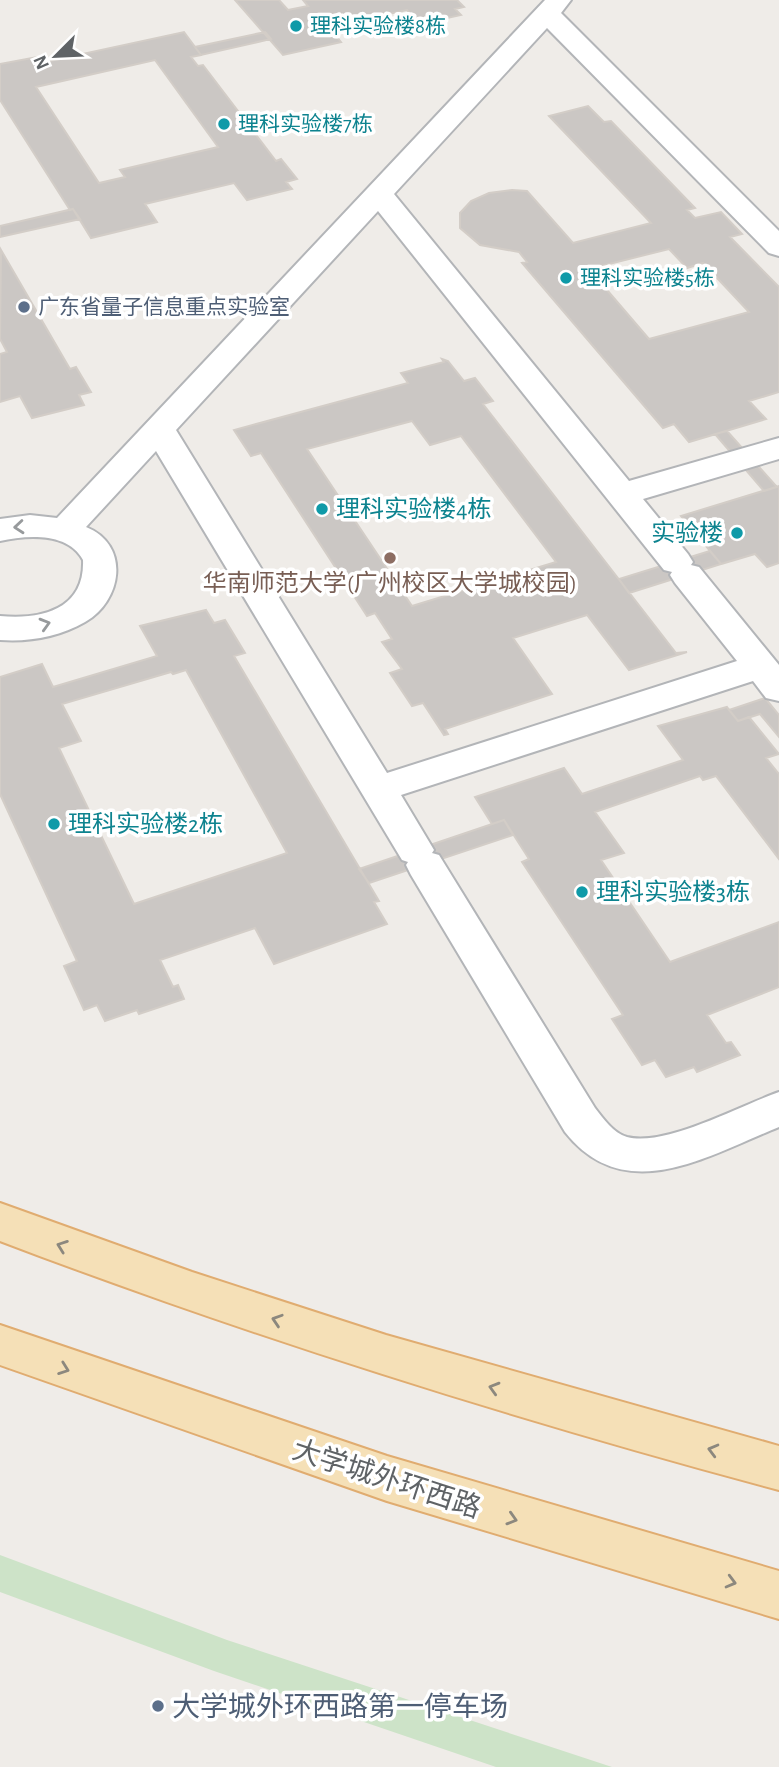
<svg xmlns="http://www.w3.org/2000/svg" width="779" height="1767" font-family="'Alegreya Sans','Noto Sans SC',sans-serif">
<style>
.green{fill:#cde3c8}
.building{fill:#cbc7c4;stroke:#d3cdc7;stroke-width:2;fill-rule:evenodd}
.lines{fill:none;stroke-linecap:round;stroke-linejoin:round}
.minor-casing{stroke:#b3b5b8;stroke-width:4}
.major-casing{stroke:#e0ac70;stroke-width:4}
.minor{fill:#fff;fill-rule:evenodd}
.major{fill:#f5e0b7;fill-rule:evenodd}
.oneway{stroke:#979a9c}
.oneway2{stroke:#8c887e}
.culture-dot{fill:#0f9aa8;stroke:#fff;stroke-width:2.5}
.service-dot{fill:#5c6f8a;stroke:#fff;stroke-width:2.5}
.education-dot{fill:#8d6e63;stroke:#fff;stroke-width:2.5}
.labels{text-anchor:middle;stroke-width:7;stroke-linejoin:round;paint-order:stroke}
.far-culture-label{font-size:21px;fill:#0d838f;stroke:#fff;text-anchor:start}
.far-service-label{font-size:21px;fill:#4e5e75;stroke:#fff;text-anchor:start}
.culture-label{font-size:24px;fill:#0d838f;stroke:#fff;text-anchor:start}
.education-label{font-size:24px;fill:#785e54;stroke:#fff}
.near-street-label{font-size:28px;fill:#5f6366;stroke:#fff}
.near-service-label{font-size:28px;fill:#4e5e75;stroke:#fff;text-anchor:start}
</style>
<rect width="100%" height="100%" fill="#efece8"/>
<path class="green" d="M0 1555 227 1640 612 1767H496L214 1671 0 1592Z"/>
<path class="building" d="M235 0H279L288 10 308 6 303 0H457L464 7 455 9 461 15 420 24 407 10 329 27 341 42 283 55Z
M184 32 201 55 191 57 198 66 203 65 276 161 281 159 297 179 286 182 292 189 247 200 234 183 145 204 157 222 91 238 73 209 70 210 0 100V64L37 57 41 63ZM155 60 218 147 120 170 125 177 99 183 36 87Z
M265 32 271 39 201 55 195 47Z
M588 106 604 122 611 121 695 208 687 210 695 218 721 212 742 234 730 237 779 287V392L749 401 766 419 689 442 674 424 663 428 522 263 527 262 519 252 480 245 460 228V213L471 201 489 193 512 190 527 191 573 243 651 223 549 116ZM669 249 687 268 703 263 749 312 649 339 589 269Z
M73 209 80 219 0 237V226Z
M1 250 70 369 76 367 91 392 79 395 84 405 32 418 20 396 0 402V354L7 352 0 339Z
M442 359 448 361 464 381 475 378 493 401 483 404 676 653 687 652 629 670 587 615 513 638 552 694 445 729 448 734 444 735 423 703 412 706 390 673 402 669 382 642 392 639 375 613 367 616 261 453 251 456 234 430 408 383 401 373 444 362ZM412 421 430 445 461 436 556 562 412 606 307 449Z
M727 431 777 487 764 491 715 434Z
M779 486V563L767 567 755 554 721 564 681 516Z
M710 551 721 564 629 593 619 579Z
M206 610 214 623 225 620 245 653 234 656 379 901 374 902 387 924 274 964 255 928 160 960 173 987 178 985 184 999 139 1014 137 1010 105 1021 97 1005 84 1010 64 966 77 961 0 794V677L42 664 53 687 157 656 140 626ZM186 670 287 853 134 904 59 748 81 741 62 704 171 672 173 674Z
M765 698 779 715V737L760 714 738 721 729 710Z
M727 707 738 721 749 717 779 754 766 758 779 774V859L716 776 703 780 700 776 595 812 624 853 601 860 670 962 779 922V987L707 1015 726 1043 731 1042 740 1055 697 1072 694 1067 666 1077 655 1060 642 1065 612 1019 623 1015 522 862 529 859 504 820 492 824 475 797 564 768 582 794 683 760 658 726Z
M504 820 513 835 369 883 359 869Z"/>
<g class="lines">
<g class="minor-casing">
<path id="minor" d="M545 0H571L561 13 779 231V256L769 253 547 28 394 194 629 481 779 438V459L643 499 688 554 693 562 691 565 699 567 779 665V701L766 698 753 681 401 795 434 850 432 853 439 855 595 1108C603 1118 613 1133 627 1137 666 1147 741 1105 779 1092V1127C707 1156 625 1208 565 1132L411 875 406 865 408 862 402 860 156 451 86 527C131 545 122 601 85 622 59 637 29 642 0 640V616C42 620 85 609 83 560 68 532 27 535 0 541V519L30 515 57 518ZM378 211 664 570 672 572 670 575 675 583 737 661 387 773 176 430Z"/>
</g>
<g class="major-casing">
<path id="major" d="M0 1203 192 1272 386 1335 779 1446V1490C515 1419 255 1338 0 1241Z
M0 1325 387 1456 779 1571V1619L387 1501 0 1365Z"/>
</g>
<use href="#minor" class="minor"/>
<use href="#major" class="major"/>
</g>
<defs><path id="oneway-chevron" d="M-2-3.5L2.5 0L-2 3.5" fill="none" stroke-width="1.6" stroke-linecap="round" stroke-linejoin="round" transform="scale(1.75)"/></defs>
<g class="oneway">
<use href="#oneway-chevron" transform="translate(19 527) rotate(175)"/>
<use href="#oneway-chevron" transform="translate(45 624) rotate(-16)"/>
</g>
<g class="oneway2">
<use href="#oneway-chevron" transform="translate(62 1246) rotate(-160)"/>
<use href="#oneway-chevron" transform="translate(277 1320) rotate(-162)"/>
<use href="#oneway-chevron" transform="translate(64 1369) rotate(20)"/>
<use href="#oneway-chevron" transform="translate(494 1388) rotate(-164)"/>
<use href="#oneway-chevron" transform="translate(713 1450) rotate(-165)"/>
<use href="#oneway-chevron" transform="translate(512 1519) rotate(17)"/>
<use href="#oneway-chevron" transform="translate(731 1582) rotate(15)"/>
</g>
<g class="culture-dot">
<circle cx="296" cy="26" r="7"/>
<circle cx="224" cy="124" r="7"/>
<circle cx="566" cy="278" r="7"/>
<circle cx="322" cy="509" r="7"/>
<circle cx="737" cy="533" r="7"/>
<circle cx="54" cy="824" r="7"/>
<circle cx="582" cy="892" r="7"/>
</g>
<g class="service-dot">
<circle cx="24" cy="307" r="7"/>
<circle cx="158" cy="1706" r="7"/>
</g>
<circle class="education-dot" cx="390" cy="558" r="7"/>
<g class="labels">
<g class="far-culture-label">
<text x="310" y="33">理科实验楼8栋</text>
<text x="238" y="131">理科实验楼7栋</text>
<text x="580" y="285">理科实验楼5栋</text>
</g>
<g class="far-service-label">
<text x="38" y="314">广东省量子信息重点实验室</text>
</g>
<g class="culture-label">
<text x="336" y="517">理科实验楼4栋</text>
<text x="723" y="541" text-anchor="end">实验楼</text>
<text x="68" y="832">理科实验楼2栋</text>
<text x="596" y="900">理科实验楼3栋</text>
</g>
<g class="education-label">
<text x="390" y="591">华南师范大学(广州校区大学城校园)</text>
</g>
<g class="near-street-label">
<text transform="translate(387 1478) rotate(18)" y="10">大学城外环西路</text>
</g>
<g class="near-service-label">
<text x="172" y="1716">大学城外环西路第一停车场</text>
</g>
</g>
<g transform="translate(56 56) rotate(246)" stroke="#ffffff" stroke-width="5" paint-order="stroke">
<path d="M0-5L12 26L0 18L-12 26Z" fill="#5f6366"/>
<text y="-10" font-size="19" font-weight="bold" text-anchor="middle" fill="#5f6366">N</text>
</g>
</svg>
